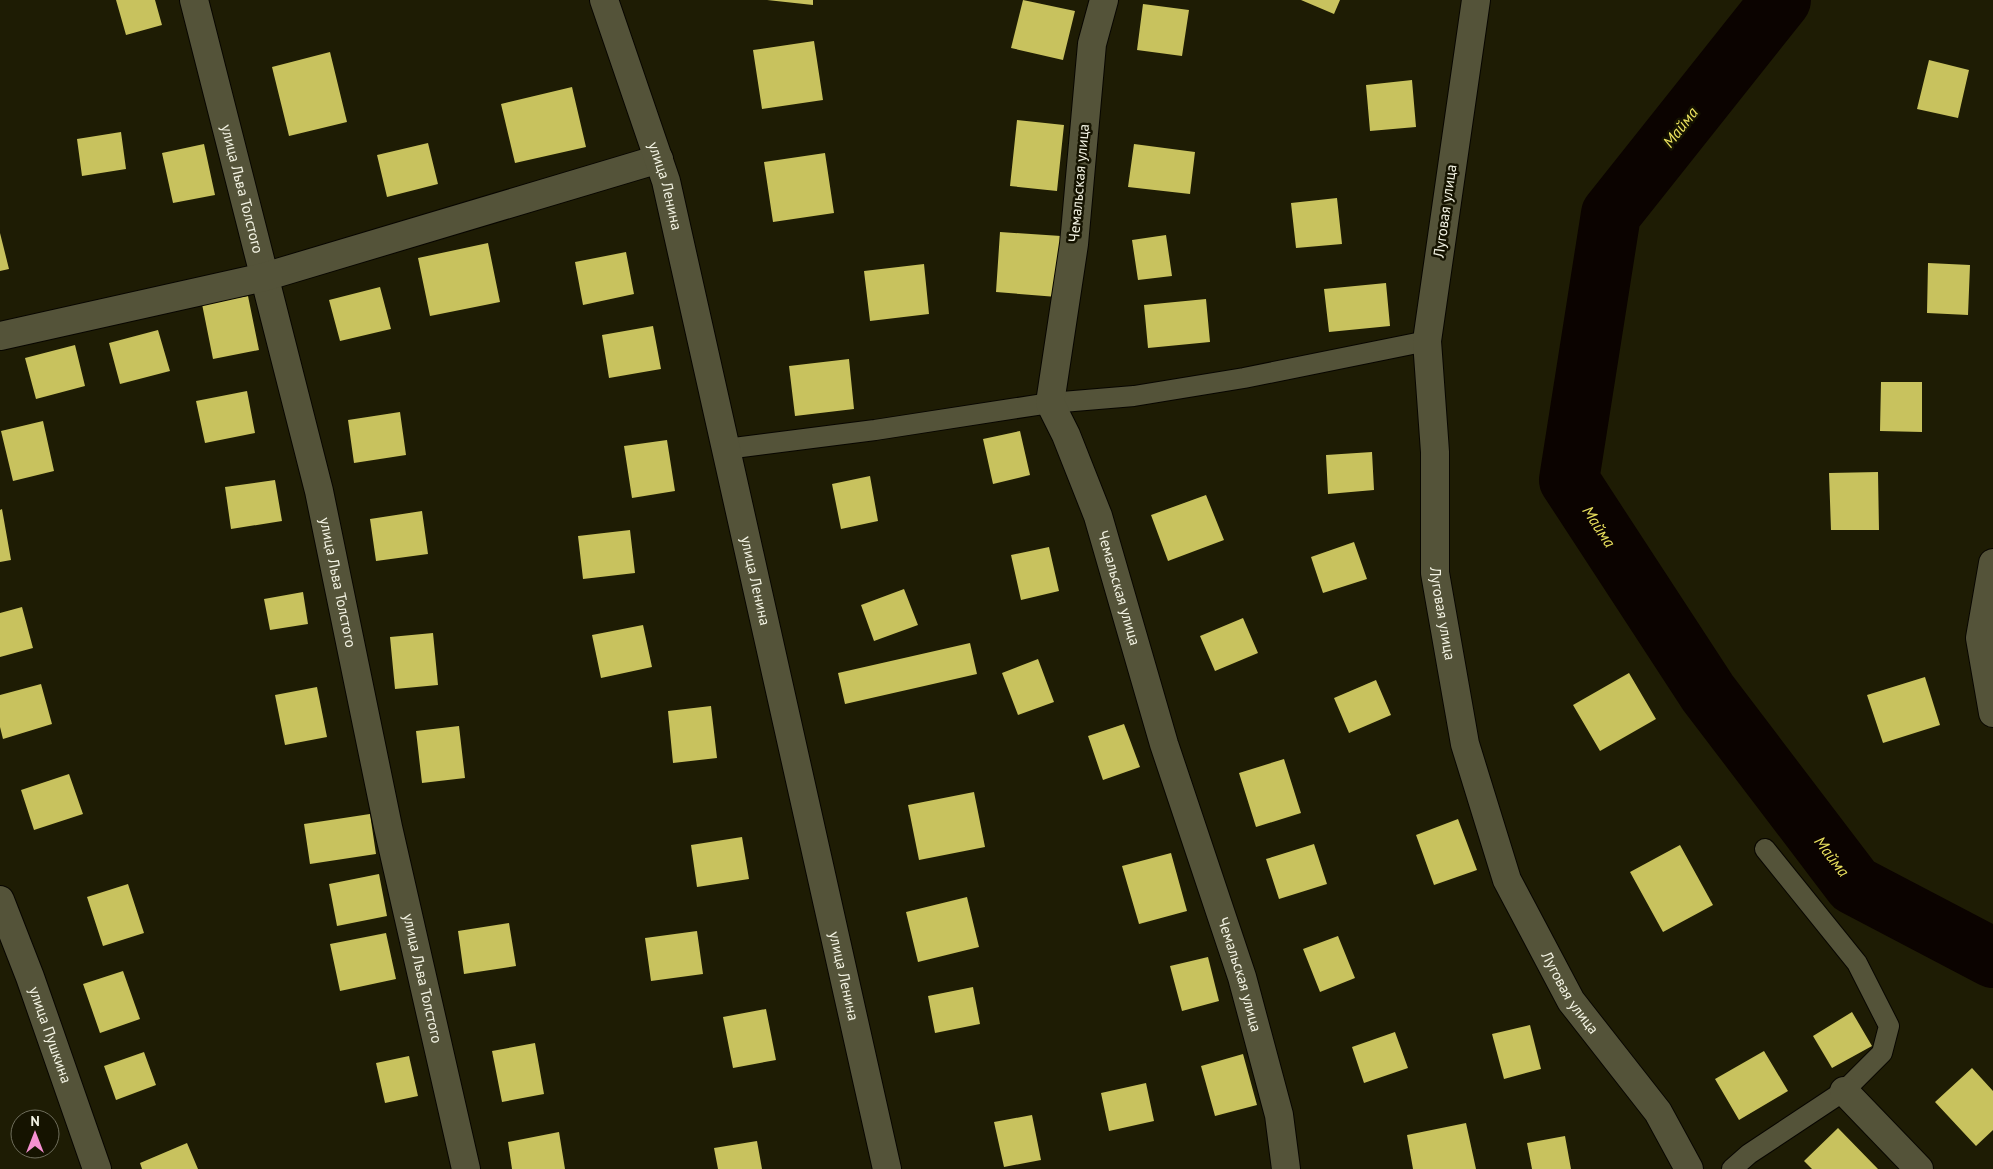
<svg xmlns="http://www.w3.org/2000/svg" width="1993" height="1169" font-family="'PT Sans',sans-serif">
<style>
.lines{fill:none;stroke-linecap:round;stroke-linejoin:round}
.river{stroke:#0b0300;stroke-width:60}
.building{fill:#c8c25e}
.service-casing{stroke:#080600;stroke-width:22}
.minor-casing{stroke:#080600;stroke-width:30}
.tertiary-casing{stroke:#080600;stroke-width:30}
.service{stroke:#545339;stroke-width:20}
.minor{stroke:#545339;stroke-width:28}
.tertiary{stroke:#545339;stroke-width:28}
.labels{text-anchor:middle;stroke-width:5;stroke-linejoin:round;paint-order:stroke}
.street-label{font-size:15px;fill:#f3f3e3;stroke:#151300}
.water-label{font-size:16px;font-style:italic;fill:#ede45f;stroke:#151300}
</style>
<rect width="100%" height="100%" fill="#1e1c04"/>
<g class="lines">
<path class="river" id="s1" d="M1781 0 1611 214 1569 480 1708 693 1854 885 1993 958"/>
</g>
<path class="building" d="M116 0H155L162 25 126 35Z
M767 0H813V5Z
M1023 0 1075 11 1063 60 1011 48Z
M1301 0H1340L1334 14Z
M1143 4 1189 10 1182 56 1137 50Z
M814 41 823 100 762 109 753 50Z
M330 52 347 122 289 136 272 67Z
M1929 60 1969 70 1958 118 1917 109Z
M1412 80 1416 127 1370 131 1366 85Z
M572 87 586 147 515 163 501 104Z
M1017 120 1064 125 1057 191 1010 186Z
M121 132 126 169 82 176 77 139Z
M428 143 438 184 387 197 377 155Z
M204 144 215 195 173 203 162 153Z
M1134 144 1195 152 1190 194 1128 187Z
M825 153 834 213 773 222 764 162Z
M1337 198 1342 244 1296 248 1291 203Z
M1000 232 1061 236 1057 297 996 292Z
M0 233 9 269 0 271Z
M1166 235 1172 276 1138 280 1132 240Z
M488 243 500 302 430 316 418 258Z
M626 252 634 294 583 305 575 262Z
M1928 263 1970 265 1968 315 1927 313Z
M924 264 929 314 870 321 864 271Z
M1386 283 1390 326 1329 332 1324 289Z
M380 287 391 329 340 341 329 300Z
M248 296 259 350 213 359 202 304Z
M1206 299 1210 342 1148 348 1144 305Z
M653 326 661 369 609 378 602 335Z
M158 330 170 371 120 384 109 343Z
M75 345 85 386 36 399 25 358Z
M849 359 854 409 795 416 789 366Z
M1881 382H1922V432L1880 431Z
M247 391 255 433 205 443 196 401Z
M400 412 406 455 354 463 348 420Z
M43 421 54 471 13 481 1 431Z
M1020 431 1030 475 993 484 983 439Z
M667 440 675 491 632 498 624 446Z
M1372 452 1374 490 1328 494 1326 455Z
M1878 472 1879 530H1831L1829 473Z
M870 476 878 521 841 529 832 484Z
M275 480 282 521 231 529 225 487Z
M1206 495 1224 540 1168 561 1151 515Z
M2 509 11 560 0 562V510Z
M422 511 428 554 376 561 370 519Z
M630 530 635 573 583 579 578 536Z
M1354 542 1367 579 1323 593 1311 557Z
M1049 547 1059 591 1021 600 1011 555Z
M904 589 918 625 874 641 861 605Z
M303 592 308 624 270 630 264 599Z
M22 607 33 648 0 657V613Z
M1243 618 1258 653 1215 671 1200 636Z
M643 625 652 667 601 678 592 635Z
M433 633 438 685 395 689 390 637Z
M970 643 977 674 845 704 838 673Z
M1038 659 1054 702 1018 715 1002 673Z
M1629 673 1656 719 1600 751 1573 705Z
M1925 677 1940 725 1883 743 1867 695Z
M1376 680 1391 715 1349 733 1334 698Z
M41 684 52 724 3 739 0 727V695Z
M317 687 327 737 285 745 275 695Z
M711 706 717 758 673 763 668 711Z
M1124 724 1140 767 1103 780 1088 736Z
M459 726 465 778 422 783 416 731Z
M1284 759 1301 813 1256 827 1239 773Z
M69 774 83 814 34 830 21 790Z
M974 792 985 847 919 860 908 805Z
M370 814 376 854 310 864 304 824Z
M1458 819 1477 870 1434 885 1416 835Z
M742 837 749 879 697 887 691 845Z
M1314 844 1327 884 1279 899 1266 859Z
M1680 845 1713 905 1663 932 1630 872Z
M1171 853 1187 911 1139 924 1122 866Z
M379 874 387 916 337 926 329 884Z
M128 884 144 933 103 946 87 897Z
M967 897 979 947 918 962 906 912Z
M509 923 516 966 464 974 458 931Z
M697 931 703 974 651 981 645 938Z
M386 933 396 979 340 991 330 944Z
M1338 936 1355 978 1320 992 1303 949Z
M1208 957 1219 1001 1182 1011 1170 966Z
M123 971 140 1019 100 1033 83 984Z
M973 987 980 1024 935 1033 928 996Z
M766 1009 776 1060 733 1068 723 1017Z
M1852 1012 1872 1046 1832 1068 1813 1036Z
M1530 1025 1541 1069 1504 1079 1492 1034Z
M1395 1032 1408 1068 1364 1083 1352 1047Z
M535 1043 544 1094 502 1102 492 1051Z
M1764 1051 1788 1091 1739 1120 1715 1079Z
M144 1052 156 1085 116 1100 104 1066Z
M1243 1054 1257 1105 1215 1116 1201 1066Z
M409 1056 418 1096 385 1103 376 1063Z
M1972 1068 1993 1091V1130L1976 1146 1935 1102Z
M1146 1083 1154 1121 1109 1131 1101 1093Z
M1032 1115 1041 1160 1004 1167 994 1122Z
M1466 1123 1476 1169H1413L1407 1135Z
M1838 1128 1878 1169H1812L1804 1161Z
M559 1132 565 1169H512L508 1142Z
M1565 1136 1571 1169H1532L1527 1143Z
M757 1141 762 1169H718L714 1148Z
M187 1143 198 1169H142L140 1163Z"/>
<g class="lines">
<g class="service-casing">
<path id="service" d="M726 449 875 430 1050 403 1134 396 1244 378 1427 341
M1732 1169 1749 1154 1844 1091 1882 1053 1889 1026 1857 963 1765 849"/>
</g>
<g class="minor-casing">
<g id="minor">
<path id="s2" d="M194 0 319 491 388 827 466 1169"/>
<path id="s3" d="M1104 0 1092 44 1074 244 1050 403 1066 435 1098 516 1164 744 1242 977 1279 1115 1286 1169"/>
<path id="s4" d="M1476 0 1427 341 1435 452V573L1465 744 1507 880 1571 1001 1658 1112 1689 1169"/>
<path d="M0 336 264 277 659 159"/>
<path d="M1993 563 1980 638 1993 713"/>
<path id="s5" d="M0 900 30 977 97 1169"/>
<path d="M1844 1091 1919 1169"/>
</g>
</g>
<g class="tertiary-casing">
<g id="tertiary">
<path id="s6" d="M604 0 666 181 887 1169"/>
</g>
</g>
<use href="#service" class="service"/>
<use href="#minor" class="minor"/>
<use href="#tertiary" class="tertiary"/>
</g>
<g class="labels">
<g class="street-label">
<text transform="translate(1079 183) rotate(-85)" y="5">Чемальская улица</text>
<text dy="5" stroke="none"><textPath href="#s6" startOffset="196">улица Ленина</textPath></text>
<text dy="5" stroke="none"><textPath href="#s2" startOffset="195">улица Льва Толстого</textPath></text>
<text transform="translate(1445 211) rotate(-82)" y="5">Луговая улица</text>
<text dy="5" stroke="none"><textPath href="#s6" startOffset="601">улица Ленина</textPath></text>
<text dy="5" stroke="none"><textPath href="#s2" startOffset="600">улица Льва Толстого</textPath></text>
<text dy="5" stroke="none"><textPath href="#s3" startOffset="605">Чемальская улица</textPath></text>
<text dy="5" stroke="none"><textPath href="#s4" startOffset="618">Луговая улица</textPath></text>
<text dy="5" stroke="none"><textPath href="#s3" startOffset="1010">Чемальская улица</textPath></text>
<text dy="5" stroke="none"><textPath href="#s6" startOffset="1006">улица Ленина</textPath></text>
<text dy="5" stroke="none"><textPath href="#s2" startOffset="1005">улица Льва Толстого</textPath></text>
<text dy="5" stroke="none"><textPath href="#s4" startOffset="1022">Луговая улица</textPath></text>
<text dy="5" stroke="none"><textPath href="#s5" startOffset="144">улица Пушкина</textPath></text>
</g>
<g class="water-label">
<text transform="translate(1680 127) rotate(-52)" y="6">Майма</text>
<text dy="6" stroke="none"><textPath href="#s1" startOffset="598">Майма</textPath></text>
<text dy="6" stroke="none"><textPath href="#s1" startOffset="1002">Майма</textPath></text>
</g>
</g>
<g transform="translate(35 1134)"><circle r="24" fill="#151300" stroke="#6e6d5b"/>
<path d="M0-4L9 19L0 12L-9 19Z" fill="#f590d1"/>
<text y="-8" font-size="14" font-weight="bold" text-anchor="middle" fill="#f3f3e3">N</text>
</g>
</svg>
